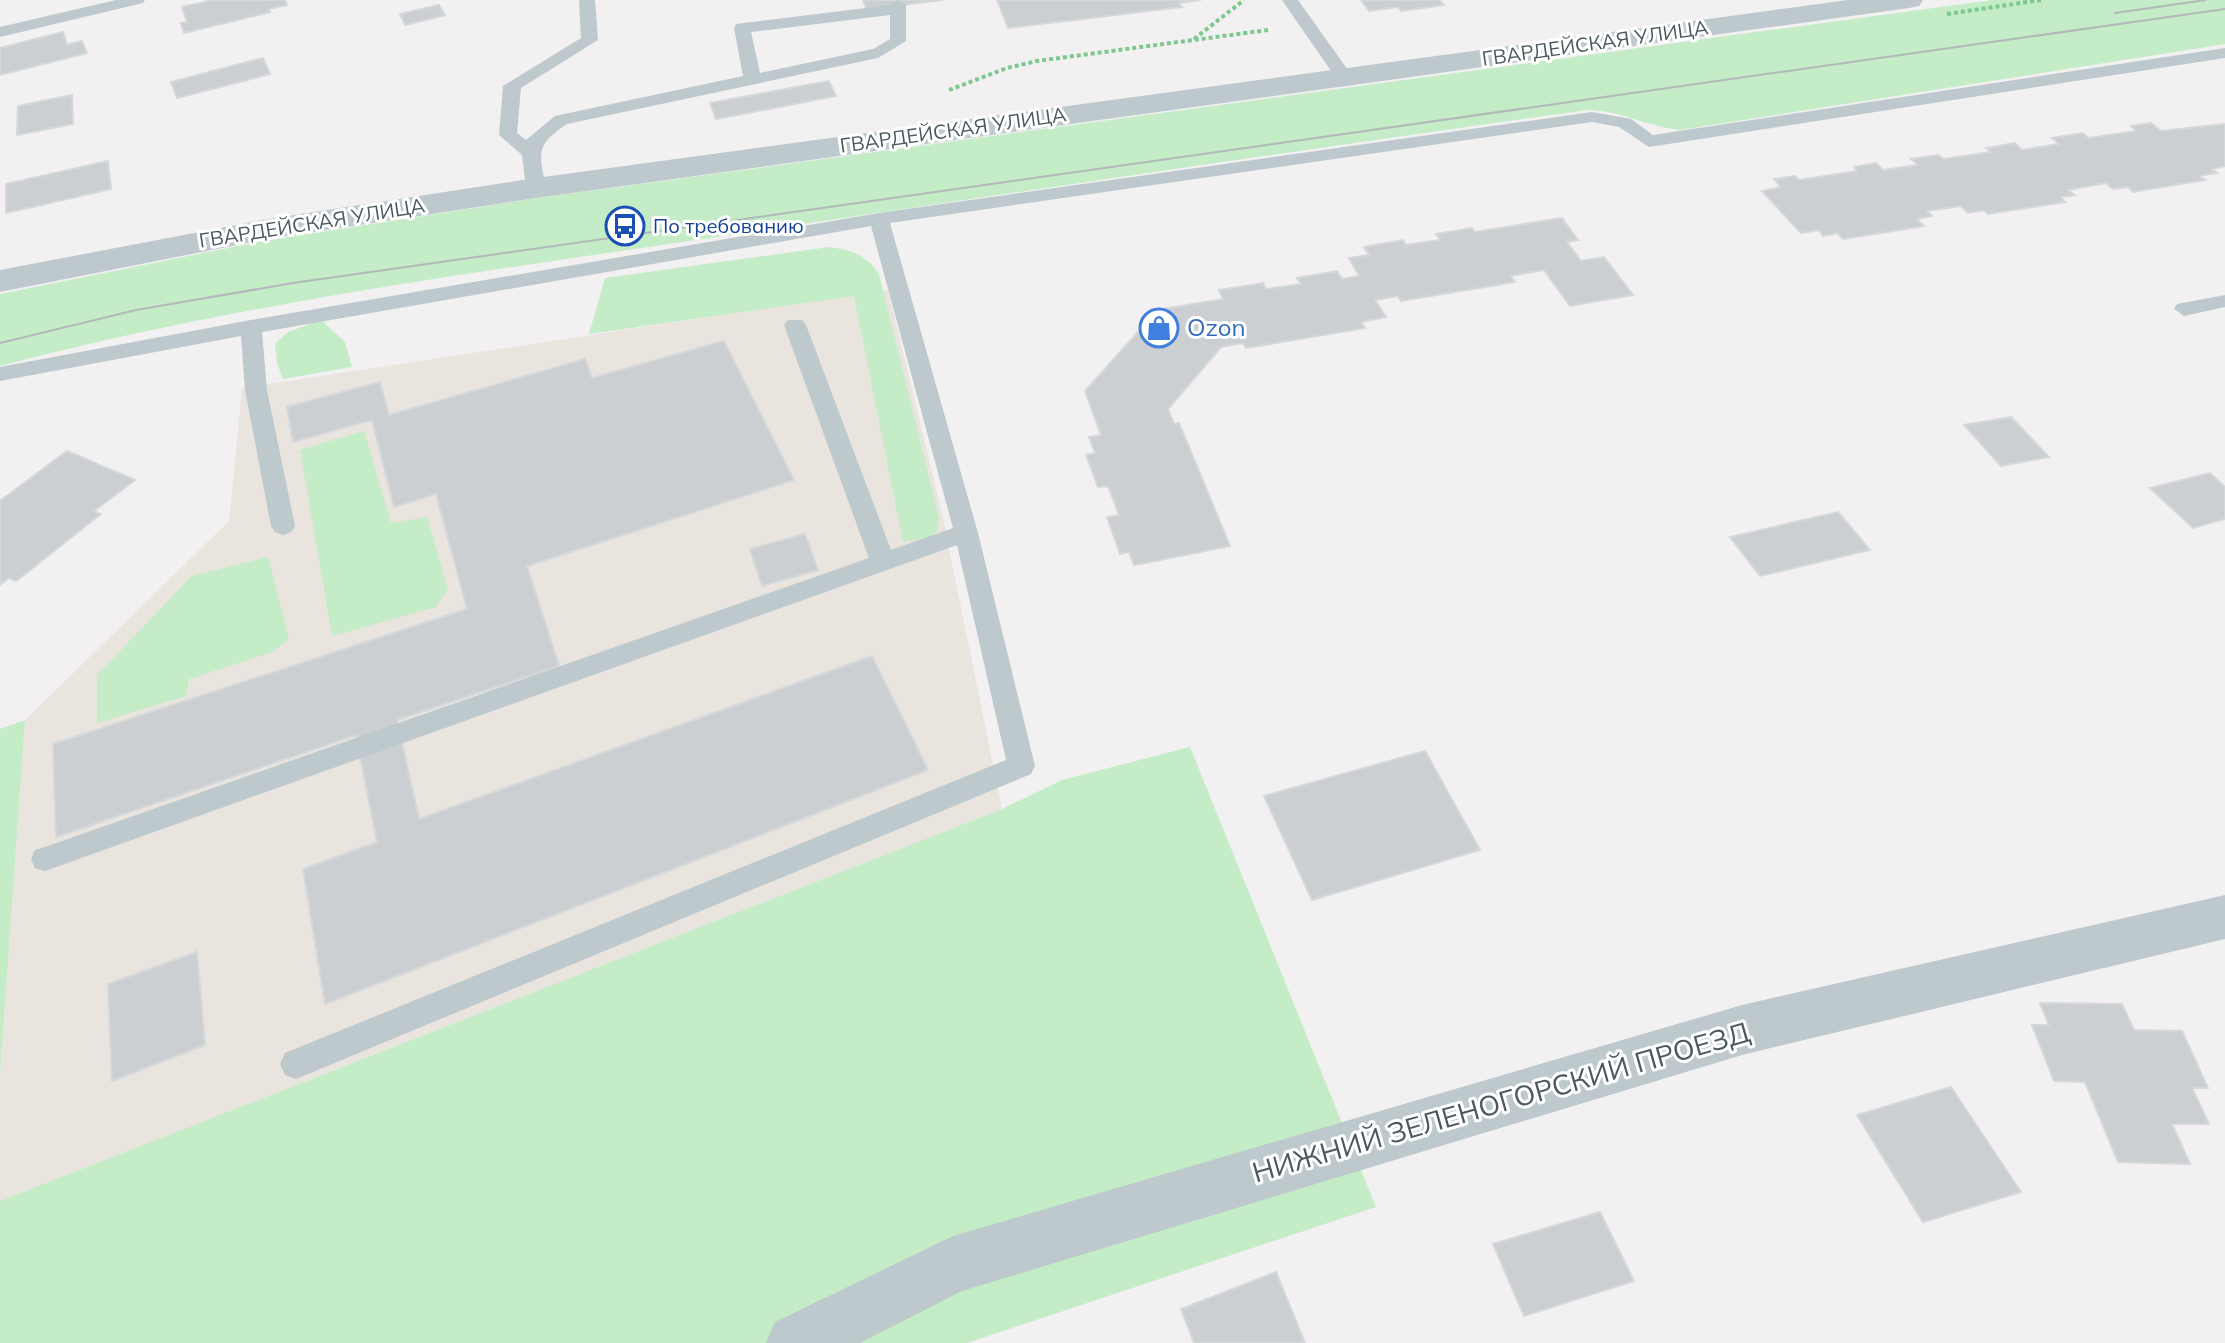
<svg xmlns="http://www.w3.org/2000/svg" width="2225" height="1343" font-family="Mulish,sans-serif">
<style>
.commercial{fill:#e9e4de}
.green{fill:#c3ecc7}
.building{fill:#cbcfd2;stroke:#d5d8db;stroke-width:2}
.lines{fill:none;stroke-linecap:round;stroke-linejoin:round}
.path{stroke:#7dc88f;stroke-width:4;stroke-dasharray:4 3;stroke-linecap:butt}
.service{fill:#bdc9cc;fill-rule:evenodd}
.minor{fill:#bdc9cc;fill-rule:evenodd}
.tertiary{fill:#bdc9cc;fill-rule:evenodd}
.tram{stroke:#b3b8ba;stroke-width:2}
.labels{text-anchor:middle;stroke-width:6;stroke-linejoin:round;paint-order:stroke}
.far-street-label{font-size:20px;fill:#49595d;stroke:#fff}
.far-transit-label{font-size:20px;fill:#164399;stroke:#fff;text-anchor:start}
.shop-label{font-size:24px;fill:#366cbe;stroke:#fff;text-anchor:start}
.near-street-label{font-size:28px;fill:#49595d;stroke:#fff}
</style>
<rect width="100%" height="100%" fill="#f3f0f1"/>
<path class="commercial" d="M888 290 941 509 1002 809 0 1201V1075L25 720 229 521 242 388Z"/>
<path class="green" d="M1992 0H2225V44L1680 130C1645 126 1623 111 1587 110 1301 150 1016 192 731 235 487 271 239 303 0 366V294L258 242 530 199Z
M829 247C853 250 865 255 879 274L939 518 937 531 927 538 903 542 854 296 589 334 605 278Z
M321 320 345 342 352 367 283 379 277 363 275 344 288 332Z
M364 431 391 523 427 517 448 589 436 607 332 636 300 450Z
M268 557 289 639 272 652 189 679 186 696 97 723V675L192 576Z
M25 720 0 1075V729Z
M1190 747 1376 1207 967 1343H0V1201L1002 809 1062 780Z"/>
<path class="building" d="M213 0H285L287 5 269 9 270 12 184 33 181 23 187 22 182 7Z
M863 0H943L866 9Z
M997 0H1201L1179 3 1182 7 1008 28Z
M1361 0H1439L1444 5 1401 11 1398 7 1369 11Z
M439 5 445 15 405 25 400 14Z
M63 32 67 45 82 41 87 53 0 75V48Z
M263 58 270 74 177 98 171 82Z
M829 81 836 96 716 119 710 103Z
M72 95 73 124 17 135 18 106Z
M2151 123 2161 131 2225 124V166L2212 169 2217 173 2199 176 2205 180 2133 192 2128 187 2113 189 2106 183 2068 190 2075 195 2061 197 2065 202 1988 214 1984 210 1968 213 1961 206 1927 211 1932 216 1917 219 1924 226 1843 239 1837 233 1823 236 1819 230 1801 233 1762 191 1781 187 1774 179 1795 176 1799 180 1857 171 1854 167 1876 163 1883 170 1918 165 1911 159 1938 155 1944 159 1991 152 1986 148 2015 143 2022 150 2059 144 2052 138 2082 133 2089 138 2136 131 2131 126Z
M108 161 111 189 6 213V184Z
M1562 218 1578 240 1567 242 1581 261 1604 257 1633 295 1570 306 1544 270 1510 276 1515 282 1401 301 1398 296 1375 300 1386 317 1361 322 1365 328 1246 348 1243 343 1221 347 1168 409 1174 424 1179 423 1230 546 1134 565 1129 552 1120 554 1107 517 1119 515 1108 486 1098 487 1086 455 1095 453 1089 437 1101 435 1085 391 1158 310 1223 299 1219 290 1263 283 1266 289 1301 284 1297 278 1337 271 1342 279 1359 276 1349 258 1369 255 1364 247 1403 240 1406 245 1440 240 1436 234 1472 228 1475 232Z
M724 341 794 480 527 566 559 666 397 720 419 819 872 656 928 770 325 1004 303 869 377 842 356 735 56 837 53 744 467 609 436 494 394 507 372 420 293 442 287 407 380 382 389 415 585 359 592 378Z
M2011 417 2049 457 2001 466 1964 425Z
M67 451 135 480 94 511 101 514 16 581 9 578 0 585V501Z
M2210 473 2225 487V519L2193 528 2150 488Z
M1838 512 1870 550 1760 576 1730 537Z
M805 534 818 570 762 586 750 549Z
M1425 751 1480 850 1312 900 1264 796Z
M197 952 205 1045 112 1081 108 984Z
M2040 1003 2122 1004 2134 1030 2182 1031 2208 1088H2192L2209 1124H2172L2190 1164 2118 1162 2085 1082 2054 1081 2032 1025H2049Z
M1951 1087 2021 1192 1923 1222 1857 1115Z
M1600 1212 1634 1281 1524 1316 1493 1244Z
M1276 1272 1305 1343H1194L1181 1309Z"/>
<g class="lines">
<path class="path" d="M1947 14 2041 0
M1194 39 1244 0
M949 90 1007 68 1037 61 1268 30"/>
<path class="service" d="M116 0H145L143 3 0 37V27Z
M579 0H595L598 40 521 88 517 133 526 140 555 116 743 76 734 28 736 24 890 5 898 0 906 5V41L878 58 567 124C535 145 539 153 546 188L536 194 526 188 522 155 499 135 503 86 581 38ZM890 15V39L873 49 760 73 751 32Z
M1282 0H1298L1353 77 1350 81H1338Z
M2225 48V58L1649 147 1619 127 1592 122 890 223 978 533 1035 766 1031 774 296 1079 285 1075 280 1064 285 1053 1006 760 957 545 45 871 35 868 31 859 35 850 45 847 869 558 784 325 788 320H802L806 325 891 550 953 528 871 226 262 332 267 390 295 526 291 532 283 535 275 532 271 526 245 390 241 336 0 381V367L251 320 879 213 1592 112 1631 119 1653 135Z
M2225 295V307L2184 316 2174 309 2177 304Z"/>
<path class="minor" d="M2225 895V939L1742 1055 962 1291 860 1343H766L775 1322 953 1236 1742 1005Z"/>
<path class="tertiary" d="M1848 0H1923L1919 6 1909 8 536 198 262 240 0 292V270L262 220 536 178Z"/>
<path class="tram" d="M2115 13 2206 0
M0 343 136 310 293 283 2225 9"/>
</g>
<defs>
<g id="bus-ring" transform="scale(2)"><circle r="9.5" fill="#fff" stroke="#1a4fb4" stroke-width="1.5"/><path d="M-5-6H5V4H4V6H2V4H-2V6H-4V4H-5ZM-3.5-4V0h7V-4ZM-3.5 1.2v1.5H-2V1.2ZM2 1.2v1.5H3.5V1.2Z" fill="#1a4fb4"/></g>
<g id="shop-ring" transform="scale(2)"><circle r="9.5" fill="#fff" stroke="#3f7fe0" stroke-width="1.5"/><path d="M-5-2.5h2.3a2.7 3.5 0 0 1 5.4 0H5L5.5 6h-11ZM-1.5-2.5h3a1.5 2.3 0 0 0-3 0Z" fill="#3f7fe0"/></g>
</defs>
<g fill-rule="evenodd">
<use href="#bus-ring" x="625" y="226"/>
<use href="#shop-ring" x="1159" y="328"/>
</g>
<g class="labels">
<g class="far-street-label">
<text transform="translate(1595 43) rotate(-8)" y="7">ГВАРДЕЙСКАЯ УЛИЦА</text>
<text transform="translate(953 130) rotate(-8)" y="7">ГВАРДЕЙСКАЯ УЛИЦА</text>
<text transform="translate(312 223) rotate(-9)" y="7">ГВАРДЕЙСКАЯ УЛИЦА</text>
</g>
<g class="far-transit-label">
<text x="653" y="233">По требованию</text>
</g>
<g class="shop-label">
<text x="1187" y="336">Ozon</text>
</g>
<g class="near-street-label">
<text transform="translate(1501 1102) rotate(-16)" y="10">НИЖНИЙ ЗЕЛЕНОГОРСКИЙ ПРОЕЗД</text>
</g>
</g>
</svg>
